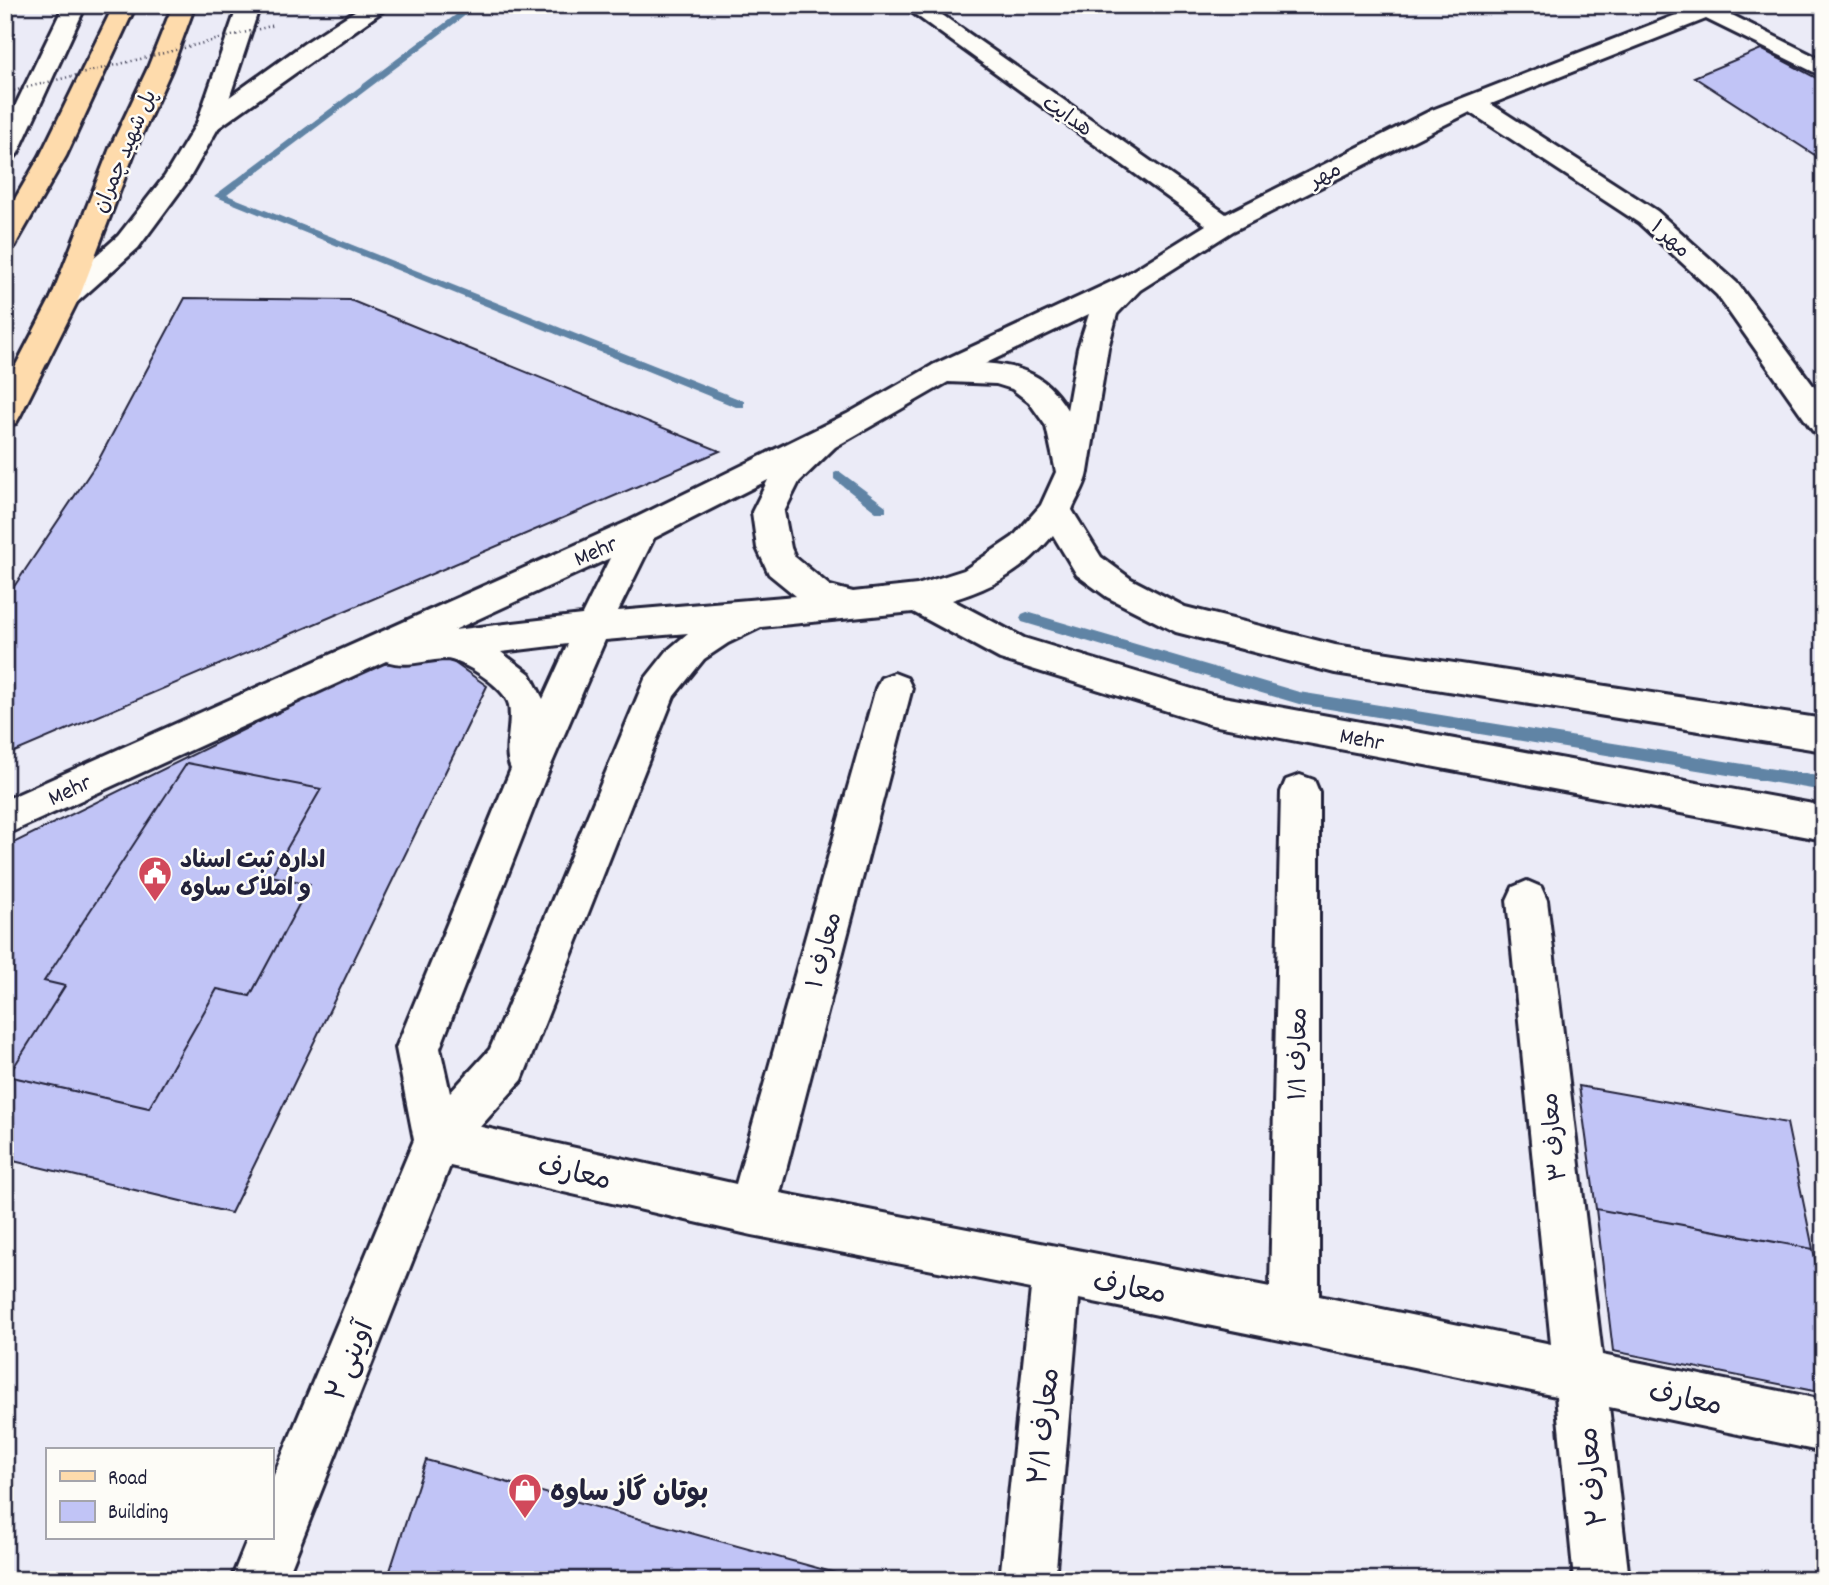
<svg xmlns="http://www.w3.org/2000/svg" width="1829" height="1585" font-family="Dekko,'Playpen Sans Arabic',sans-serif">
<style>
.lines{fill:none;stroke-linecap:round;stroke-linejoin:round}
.stream{fill:#6184a5;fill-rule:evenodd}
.building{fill:#c1c4f6;stroke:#22223b;stroke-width:2}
.minor-casing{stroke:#22223b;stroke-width:6}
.tertiary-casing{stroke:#22223b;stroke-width:6}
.secondary-casing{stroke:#22223b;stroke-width:6}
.primary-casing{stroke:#22223b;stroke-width:6}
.minor{fill:#fdfcf7;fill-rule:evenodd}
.tertiary{fill:#fdfcf7;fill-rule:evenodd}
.secondary{fill:#fdfcf7;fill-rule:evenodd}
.primary{fill:#fedbac;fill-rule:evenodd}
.path-bridge{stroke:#22223b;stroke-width:2.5;stroke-dasharray:1 3.5;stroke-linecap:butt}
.labels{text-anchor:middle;stroke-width:5;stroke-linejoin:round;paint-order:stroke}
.far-street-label{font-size:21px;fill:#22223b;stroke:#fdfcf7}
.street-label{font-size:24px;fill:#22223b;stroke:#fdfcf7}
.poi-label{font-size:24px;font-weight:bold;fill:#22223b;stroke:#fdfcf7;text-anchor:start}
.near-street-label{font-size:28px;fill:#22223b;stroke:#fdfcf7}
.near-poi-label{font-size:28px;font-weight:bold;fill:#22223b;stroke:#fdfcf7;text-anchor:start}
</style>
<rect width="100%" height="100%" fill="#ebebf7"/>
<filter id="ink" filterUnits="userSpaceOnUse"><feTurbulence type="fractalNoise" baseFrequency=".0143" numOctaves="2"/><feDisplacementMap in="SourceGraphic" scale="14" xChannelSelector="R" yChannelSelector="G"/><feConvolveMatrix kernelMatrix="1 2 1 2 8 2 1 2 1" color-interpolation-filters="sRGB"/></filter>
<g filter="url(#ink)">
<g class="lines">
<path class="stream" d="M469 5H479L227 195 744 401V407H736L214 196Z
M839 471 886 506V512H876L834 479V473Z
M1027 612 1299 692 1824 777V791L1299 704 1022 622 1020 618 1022 614Z"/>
</g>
<path class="building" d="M1761 49 1824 82V161L1694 77Z
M185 298 350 300 720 451 5 756V600L98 461Z
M446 657 487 686 231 1213 5 1159V847L375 665Z
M187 763 321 789 271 876 310 884 250 996 217 989 149 1108 8 1076 65 986 44 981Z
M1579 1086 1787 1123 1813 1249 1596 1209Z
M1596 1209 1813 1249 1824 1301V1393L1613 1351Z
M426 1460 861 1580H387Z"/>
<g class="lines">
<g class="minor-casing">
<path id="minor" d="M902 5H928L1226 214 1432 110 1699 6 1734 5 1726 12 1824 61V77L1706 19 1491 104 1657 211 1737 283 1824 400V434L1813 431 1717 295 1639 223 1470 112 1233 231 1140 290 1117 314 1108 348 1088 472 1083 480 1072 483 1061 480 1056 472 1078 348 1089 314 953 379 943 382 933 379 928 372 933 365 1124 276 1206 225Z
M894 673 907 678 912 688 780 1193 1270 1287 1281 792 1286 780 1300 775 1314 780 1319 792V1296L1551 1344 1507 900 1513 887 1527 881 1541 887 1547 900 1602 1355 1824 1400V1452L1609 1407 1629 1580H1574L1556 1396 1079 1299 1055 1580H1000L1031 1289 752 1235 437 1163 421 1156 414 1140 421 1124 437 1117 736 1184 876 688 881 678Z"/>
</g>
<g class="tertiary-casing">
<path id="tertiary" d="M364 5H391L218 128 209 130 200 128 197 123 200 118 305 43Z
M943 362C973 363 1006 361 1033 375 1062 389 1087 439 1088 470 1088 482 1076 499 1072 510L1101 557 1131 579 1185 607 1335 645 1824 719V751L1335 673 1176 632 1107 597 1077 575 1053 535C1024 570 995 587 952 600L1024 638 1212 695 1824 806V840L1212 725 1000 659 913 612 761 627 728 643 704 659 674 696 522 1080 454 1156 286 1580H231L248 1538H271V1482L414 1140 396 1048 511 769C502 750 513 726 509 705 506 688 462 659 445 659 425 660 407 668 386 661L5 835V800L629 521 847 414 933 365ZM948 382 996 384 1012 389 1029 402 1046 426 1056 472 1041 505 1013 537 964 570 917 585 853 592 830 586 795 557 791 548 784 512 799 482 835 447ZM768 480 752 512 757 548 769 574 796 596 618 611 654 538ZM610 558 582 615 454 630ZM688 633 668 650 645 679 490 1049 450 1093 440 1048 545 779 605 640ZM568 644 543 699 530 674 501 652Z"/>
</g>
<g class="secondary-casing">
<path id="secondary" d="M64 5H86L18 153 14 158 5 160V127Z
M238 5H260L221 123 189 179 138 248 75 304 65 307 55 304 51 298 55 292 118 236 165 176 197 123Z"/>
</g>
<g class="primary-casing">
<path id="primary" d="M114 5H136L66 156 18 240 15 246 5 248V216L40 156Z
M173 5H195L171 70 136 148 79 298 20 416 16 423 5 426V386L51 298 110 148 147 70Z"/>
</g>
<use href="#minor" class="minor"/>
<use href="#tertiary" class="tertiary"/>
<use href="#secondary" class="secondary"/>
<use href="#primary" class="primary"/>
<path class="path-bridge" d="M5 93 275 25"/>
</g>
</g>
<defs>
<g id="civic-pin" transform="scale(1.75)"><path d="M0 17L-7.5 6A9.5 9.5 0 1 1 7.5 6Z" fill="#d1495b" stroke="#fdfcf7"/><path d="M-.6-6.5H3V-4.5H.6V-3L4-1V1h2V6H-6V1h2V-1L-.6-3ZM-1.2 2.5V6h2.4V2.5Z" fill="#fff"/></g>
<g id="shop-pin" transform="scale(1.75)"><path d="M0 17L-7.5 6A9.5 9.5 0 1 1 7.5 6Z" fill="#d1495b" stroke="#fdfcf7"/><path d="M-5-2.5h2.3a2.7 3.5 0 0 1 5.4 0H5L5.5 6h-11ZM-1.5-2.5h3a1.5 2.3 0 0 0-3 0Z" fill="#fff"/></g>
</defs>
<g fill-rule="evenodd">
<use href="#civic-pin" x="155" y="873"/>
<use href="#shop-pin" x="525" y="1490"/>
</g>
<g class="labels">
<g class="far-street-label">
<text transform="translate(1068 115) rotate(35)" y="7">هدایت</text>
<text transform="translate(124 151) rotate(-67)" y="7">پل شهید چمران</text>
<text transform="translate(1325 174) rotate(-27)" y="7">مهر</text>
<text transform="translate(1671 238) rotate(42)" y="7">مهر ۱</text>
</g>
<g class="street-label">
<text transform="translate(595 550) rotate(-24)" y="8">Mehr</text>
<text transform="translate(1362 738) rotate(10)" y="8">Mehr</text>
<text transform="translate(69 789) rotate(-25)" y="8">Mehr</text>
<text transform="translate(823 950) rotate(-75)" y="8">معارف ۱</text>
<text transform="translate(1297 1054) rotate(-89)" y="8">معارف ۱/۱</text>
<text transform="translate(1553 1137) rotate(-96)" y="8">معارف ۳</text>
</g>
<g class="poi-label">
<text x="180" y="867">اداره ثبت اسناد<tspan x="180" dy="28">و املاک ساوه</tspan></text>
</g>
<g class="near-street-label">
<text transform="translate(575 1171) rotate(13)" y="10">معارف</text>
<text transform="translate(1130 1286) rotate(11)" y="10">معارف</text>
<text transform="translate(348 1360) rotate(-68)" y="10">۲ آوینی</text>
<text transform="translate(1686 1397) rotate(12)" y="10">معارف</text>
<text transform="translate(1042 1426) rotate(-84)" y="10">معارف ۲/۱</text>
<text transform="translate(1591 1477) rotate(-96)" y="10">معارف ۲</text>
</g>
<g class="near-poi-label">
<text x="550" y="1500">بوتان گاز ساوه</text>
</g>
</g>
<rect width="1829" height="1585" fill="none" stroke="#fdfcf7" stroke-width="28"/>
<rect x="14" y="14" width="1801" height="1557" fill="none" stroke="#22223b" stroke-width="2.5" filter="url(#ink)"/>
<rect x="46" y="1448" width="228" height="91" fill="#fdfcf7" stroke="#a5a5ac" stroke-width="2"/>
<rect x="60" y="1471" width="35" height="10" fill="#fedbac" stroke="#a5a5ac" stroke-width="2"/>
<text x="108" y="1484" font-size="21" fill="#22223b">Road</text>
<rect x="60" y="1501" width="35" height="21" fill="#c1c4f6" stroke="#a5a5ac" stroke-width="2"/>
<text x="108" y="1518" font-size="21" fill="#22223b">Building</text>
</svg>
